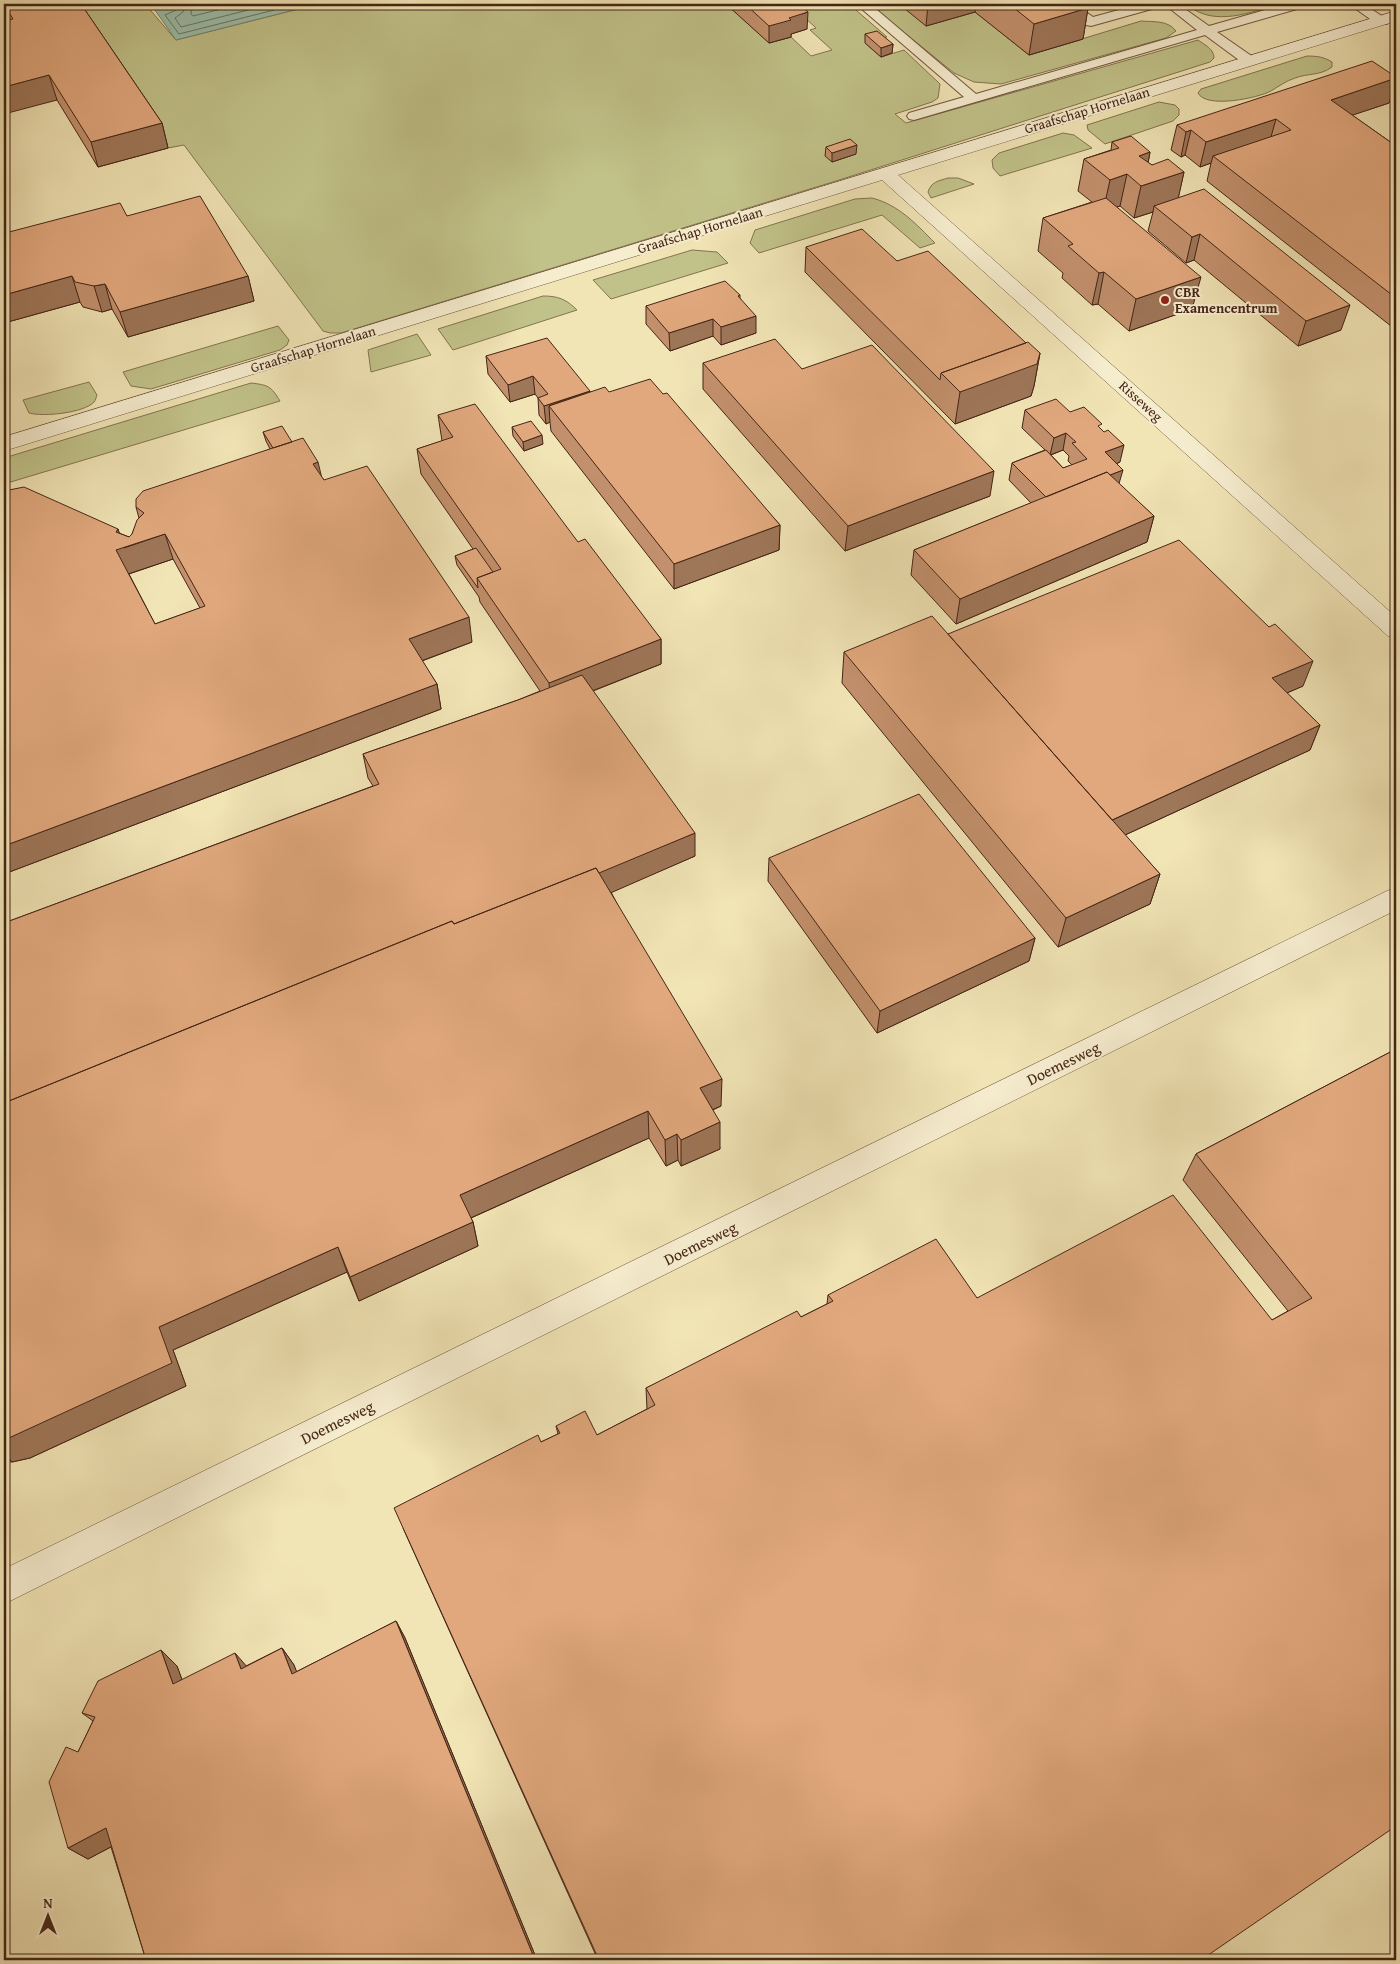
<svg xmlns="http://www.w3.org/2000/svg" width="1400" height="1964" font-family="'Gentium Book Plus',serif">
<style>
.green{fill:#c1c289;stroke:#837450}
.water{fill:#9bbfaa;stroke:#79816f}
.lines{fill:none;stroke-linecap:round;stroke-linejoin:round}
.shore{stroke:#707260;stroke-width:1}
.lane-casing{stroke:#70553e;stroke-width:2}
.street-casing{stroke:#70553e;stroke-width:1}
.lane{fill:#f6edcf;fill-rule:evenodd}
.street{fill:#f6edcf;fill-rule:evenodd}
.wall{fill:#c2906c;stroke:#452516;fill-rule:evenodd}
.shaded-wall{fill:#9e7658;stroke:#452516}
.building{fill:#e1a87d;stroke:#452516;fill-rule:evenodd}
.poi-dot{fill:#8f2418;stroke:#f6edcf;stroke-width:2}
.labels{text-anchor:middle;stroke-width:4;stroke-linejoin:round;paint-order:stroke}
.far-street-label{font-size:14px;fill:#452516;stroke:#f6edcf}
.far-poi-label{font-size:14px;font-weight:bold;fill:#452516;stroke:#f6edcf;text-anchor:start}
.street-label{font-size:16px;fill:#452516;stroke:#f6edcf}
</style>
<rect width="100%" height="100%" fill="#f1e4b5"/>
<filter id="stains"><feTurbulence type="fractalNoise" baseFrequency=".004" numOctaves="4"/><feColorMatrix values="0 0 0 0 .2 0 0 0 0 .09 0 0 0 0 .02 0 0 0 .5 -.17"/></filter>
<radialGradient id="worn" r=".72"><stop offset=".6" stop-color="#630" stop-opacity="0"/><stop offset="1" stop-color="#630" stop-opacity=".3"/></radialGradient>
<path class="green" d="M71 4H145L176 40 318 4H726L769 43 791 37 811 56 832 50 810 30 816 28 790 4H849L887 37 865 43 881 57 904 50 940 84 938 98 932 102 895 114 906 123 1198 40C1205 45 1214 49 1214 58L1210 62 836 181 341 333H330L323 331 184 145 168 148Z
M869 4H899L975 12 1029 55 1141 21C1153 22 1168 20 1176 31L1166 38 1001 84 974 82 954 73Z
M1198 4H1223L1235 6 1280 4C1252 12 1215 27 1189 6Z
M1307 56C1317 56 1324 57 1332 62V67C1320 76 1308 73 1295 78 1286 81 1279 86 1271 91 1258 98 1206 109 1198 93L1201 89Z
M1159 102 1175 105 1179 109V115L1173 121 1105 144 1088 130 1087 125Z
M1063 133 1074 135 1092 148 1000 176 993 168 992 160 999 153Z
M948 178H958L974 184 931 198 928 192C931 182 938 181 948 178Z
M872 198C899 205 916 224 935 243L920 248 882 215 759 253 750 243 755 230 855 199Z
M692 250 717 252 728 263 611 299 593 280Z
M543 296C558 296 566 299 577 310L453 350 438 329Z
M278 326 289 340 287 345 280 350 151 389 131 386 123 372Z
M417 334 431 355 371 372 368 350Z
M89 382 97 395C96 397 96 400 94 402 84 413 43 417 29 413L23 400Z
M251 383C268 385 271 386 280 401L4 484V458Z"/>
<path class="water" d="M183 4H318L176 40 155 10Z"/>
<g class="lines">
<path class="shore" d="M178 4 176 10 165 15 179 34 298 4
M185 4 183 12 175 18 181 27 272 4
M192 4 191 14 193 16 242 4"/>
<g class="lane-casing">
<path id="lane" d="M856 4H870L976 94 1197 30 1164 4H1178L1209 26 1286 4H1305L1304 7 1217 32 1253 57 1255 60 1253 63H1243L1205 35 914 120 909 119 907 116 909 113 964 97Z
M1061 4H1075L1093 17 1141 4H1160L1159 7 1091 26 1086 25Z
M1349 4H1364L1389 21 1387 24H1377Z"/>
</g>
<g class="street-casing">
<path id="street" d="M1396 11V21L898 175 1396 617V638L1388 636 882 180 4 451V437Z
M1396 888V910L4 1604V1569L1387 891Z"/>
</g>
<use href="#lane" class="lane"/>
<use href="#street" class="street"/>
</g>
<path class="wall" d="M4 4H81L162 123 168 148 98 167 57 100 5 37 4 33Z
M726 4H803V7L807 29 791 34V37L769 43Z
M899 4H1083L1088 8 1083 39 1029 55 975 12 926 26Z
M1224 4H1251L1244 6Z
M865 34 893 44 892 53 881 57 865 43Z
M1396 77V81L1389 103 1352 115 1396 146V330L1207 181 1211 163 1200 167 1185 155 1181 157 1171 150 1177 125Z
M1112 142 1150 152 1148 163 1152 165 1184 172 1178 198 1341 330 1298 346 1194 260 1186 263 1148 231 1153 212 1134 218 1120 206 1117 207 1192 309 1129 331 1098 304 1092 305 1062 278 1063 273 1038 251 1043 218 1092 202 1078 191 1084 159 1111 150Z
M826 147 856 154 832 162 825 156Z
M127 216 248 276 254 301 128 337 112 309 102 312 83 307 80 302 4 323V222L9 232Z
M806 247 897 261 1026 343 1040 353 1034 386 1031 396 955 424 805 272Z
M740 295V298L756 333 721 345 713 336 670 351 646 324V306Z
M486 356 590 392 663 394 780 525 779 550 674 589 551 431 550 422 546 424 539 415 538 398 535 394 510 402 488 374Z
M703 363 802 369 990 496 845 551 703 389Z
M1025 410 1070 412 1101 429 1120 462 1116 464 1119 484 1154 516 1147 542 956 624 911 575 914 550 1031 503 1009 480 1012 463 1045 450 1022 428ZM1063 450 1069 456 1068 461 1072 465 1063 468 1051 455Z
M438 415 578 542 661 639V664L593 691 695 856 611 892 721 1106 713 1110 720 1149 681 1166 678 1160 666 1166 649 1138 471 1218 473 1222 478 1246 359 1301 347 1272 173 1350 186 1386 30 1458 12 1462 4 1461V923L373 786 368 778 363 754 518 700 540 691 480 602 479 597 457 565 455 556 473 549 421 474 417 449 442 441Z
M512 427 543 444 524 451 513 436Z
M263 432 292 442 324 480 472 642 422 661 437 684 441 709 4 874 118 529 119 533 129 537 132 534 139 518 136 507 270 449 266 441ZM173 559 200 608 155 624 129 574Z
M948 634 1303 686 1287 693 1320 725 1310 750 1125 835 1160 874 1150 904 1058 947 842 683 844 652Z
M769 858 1035 938 1029 961 877 1033 768 881Z
M1396 1049 1201 1960H598L403 1528 541 1442 558 1434 556 1426 597 1435 647 1409 646 1388 801 1317 827 1304 828 1295 977 1298 1272 1320 1288 1311 1183 1180 1196 1154Z
M396 1621 405 1638 537 1960H146L111 1847 88 1859 68 1848 78 1752 93 1721 82 1713 161 1650 177 1666 182 1680 246 1666 282 1648 294 1665 296 1672Z"/>
<path class="shaded-wall" d="M797 4H803L802 14 808 12 807 29 791 34V37L769 43V26L789 18Z
M928 4H976L975 12 926 26Z
M4 6 10 25 4 26Z
M1088 8 1083 39 1029 55 1034 24Z
M893 44 892 53 881 57V48Z
M49 75 57 100 4 114V87Z
M1396 78V81L1389 103 1323 125 1331 100Z
M1276 119 1269 144 1213 156 1211 163 1200 167 1206 142Z
M162 123 168 148 98 167 91 142Z
M1191 130 1185 155 1181 157 1186 132Z
M857 145 856 154 832 162V153Z
M1150 152 1144 184 1139 156Z
M1184 172 1177 204 1154 206 1153 212 1134 218 1141 186Z
M1127 174 1120 206 1103 212 1110 180Z
M1200 234 1194 260 1186 263 1192 237Z
M1104 272 1098 304 1092 305 1099 273Z
M72 276 80 302 4 323V295Z
M248 276 254 301 128 337 120 312Z
M1201 277 1192 309 1129 331 1136 299Z
M105 284 112 309 102 312 94 286Z
M1350 305 1341 330 1298 346 1306 321Z
M756 316V333L721 345V327Z
M713 319V336L670 351 669 333Z
M1040 353 1034 386 1031 396 955 424 960 392Z
M533 376 535 394 510 402 508 385Z
M590 391 549 406 550 422 546 424 544 406Z
M1066 433 1063 450 1050 455 1054 438Z
M542 435 543 444 524 451 523 442Z
M1124 445 1120 462 1101 470 1105 452Z
M318 462 324 487 313 464Z
M1123 470 1118 487 1048 499Z
M994 471 990 496 845 551 848 526Z
M1154 516 1147 542 956 624 960 599Z
M780 525 779 550 674 589V564Z
M118 529 124 548 165 534 173 559 125 575 116 550V532Z
M469 617 472 642 413 664 409 639Z
M661 639V664L551 707 549 683Z
M1313 661 1303 686 1263 703 1272 678Z
M437 684 441 709 4 874V846Z
M1320 725 1310 750 1101 846 1108 822Z
M695 833V856L599 898 455 930Z
M1160 874 1150 904 1058 947 1066 918Z
M1035 938 1029 961 877 1033 880 1011Z
M722 1079 721 1106 700 1115V1088Z
M648 1111 649 1138 466 1220 460 1195Z
M720 1122V1149L681 1166V1140Z
M677 1134 678 1160 666 1166 665 1140Z
M473 1222 478 1246 359 1301 350 1277Z
M338 1247 347 1272 173 1350 186 1386 30 1458 12 1462 4 1453V1439L159 1327Z
M396 1621 405 1638 537 1960H535Z
M282 1648 294 1665 304 1690 292 1674Z
M161 1650 177 1666 189 1699 173 1684Z
M235 1653 249 1669H241Z
M106 1828 124 1840 88 1859 68 1848Z"/>
<path class="building" d="M4 4H81L162 123 91 142 49 75 4 87V38L9 36 4 28V21L13 19Z
M745 4H799L808 12 789 18 791 20 769 26Z
M1009 4H1083L1088 8 1034 24Z
M877 31 893 44 881 48 865 34Z
M1372 61 1396 77V78L1331 100 1396 146V298L1213 156 1291 130 1276 119 1206 142 1191 130 1186 132 1177 125Z
M1131 136 1150 152 1139 156 1152 165 1168 159 1184 172 1141 186 1127 174 1110 180 1084 159 1119 148 1112 142Z
M850 139 857 145 832 153 826 147Z
M1204 189 1350 305 1306 321 1200 234 1192 237 1154 206Z
M200 196 248 276 120 312 105 284 94 286 75 282 72 276 4 295V222L9 232 120 203 127 216Z
M1106 198 1201 277 1136 299 1104 272 1099 273 1084 260 1068 246 1073 244 1043 218Z
M862 229 897 261 928 251 1026 343 941 373 940 380 806 247Z
M725 281 740 295 738 296 756 316 721 327 713 319 669 333 646 306Z
M547 338 590 391 544 406 538 398 548 394 533 376 508 385 486 356Z
M775 339 802 369 872 345 994 471 848 526 703 363Z
M1028 342 1040 353 1037 364 960 392 941 373Z
M650 379 663 394 667 393 780 525 674 564 549 406 605 387 609 392Z
M1056 399 1070 412 1084 407 1102 424 1098 426 1104 432 1108 430 1124 445 1105 452 1123 470 1110 475 1107 472 1046 497 1012 463 1046 450 1063 468 1087 459 1072 443 1076 442 1066 433 1054 438 1025 410Z
M475 404 578 542 585 539 661 639 549 683 477 578 501 569 417 449 453 437 438 415Z
M531 421 542 435 523 442 512 427Z
M282 426 292 442 273 448 263 432Z
M303 438 318 462 313 464 324 480 367 466 469 617 409 639 437 684 4 846V495L9 490 24 487 118 529 116 532 129 537 132 534 137 520 144 513 136 507V499L143 491ZM165 534 205 606 155 624 116 550Z
M1107 472 1154 516 960 599 914 550Z
M1179 540 1269 627 1275 624 1313 661 1272 678 1320 725 1112 820 948 634Z
M476 548 493 572 477 578 478 588 455 556Z
M932 616 1160 874 1066 918 844 652Z
M582 675 695 833 599 873 596 868 454 924 452 921 4 1103V923L379 784 363 754 518 700Z
M919 794 1035 938 880 1011 769 858Z
M596 868 722 1079 700 1088 720 1122 681 1140 677 1134 665 1140 648 1111 460 1195 473 1222 350 1277 338 1247 159 1327 172 1363 11 1437 4 1439V1103L452 921 454 924Z
M1396 1049V1826L1201 1960H599L394 1508 538 1435 541 1442 560 1433 556 1426 585 1411 597 1435 655 1405 646 1388 797 1311 801 1317 833 1301 828 1295 936 1239 977 1298 1173 1195 1272 1320 1312 1298 1196 1154Z
M396 1621 535 1960H146L106 1828 68 1848 49 1782 66 1747 78 1752 95 1717 82 1713 98 1681 161 1650 173 1684 235 1653 241 1669 282 1648 292 1674Z"/>
<circle class="poi-dot" cx="1165" cy="300" r="5"/>
<g class="labels">
<g class="far-street-label">
<text transform="translate(1087 110) rotate(-17)" y="5">Graafschap Hornelaan</text>
<text transform="translate(700 230) rotate(-17)" y="5">Graafschap Hornelaan</text>
<text transform="translate(313 349) rotate(-17)" y="5">Graafschap Hornelaan</text>
<text transform="translate(1141 401) rotate(42)" y="5">Risseweg</text>
</g>
<g class="far-poi-label">
<text x="1175" y="297">CBR<tspan x="1175" dy="16">Examencentrum</tspan></text>
</g>
<g class="street-label">
<text transform="translate(1063 1063) rotate(-26)" y="6">Doemesweg</text>
<text transform="translate(700 1243) rotate(-26)" y="6">Doemesweg</text>
<text transform="translate(337 1422) rotate(-26)" y="6">Doemesweg</text>
</g>
</g>
<rect width="1400" height="1964" fill="none" stroke="#f1e4b5" stroke-width="20"/>
<rect x="5" y="5" width="1390" height="1954" fill="none" stroke="#452516" stroke-width="2.5"/>
<rect x="10" y="10" width="1380" height="1944" fill="none" stroke="#452516"/>
<g transform="translate(48 1916)" stroke="#f6edcf" stroke-width="4" paint-order="stroke">
<path d="M0-4L9 19L0 12L-9 19Z" fill="#452516"/>
<text y="-8" font-size="14" font-weight="bold" text-anchor="middle" fill="#452516">N</text>
</g>
<rect width="100%" height="100%" filter="url(#stains)"/>
<rect width="100%" height="100%" fill="url(#worn)"/>
</svg>
